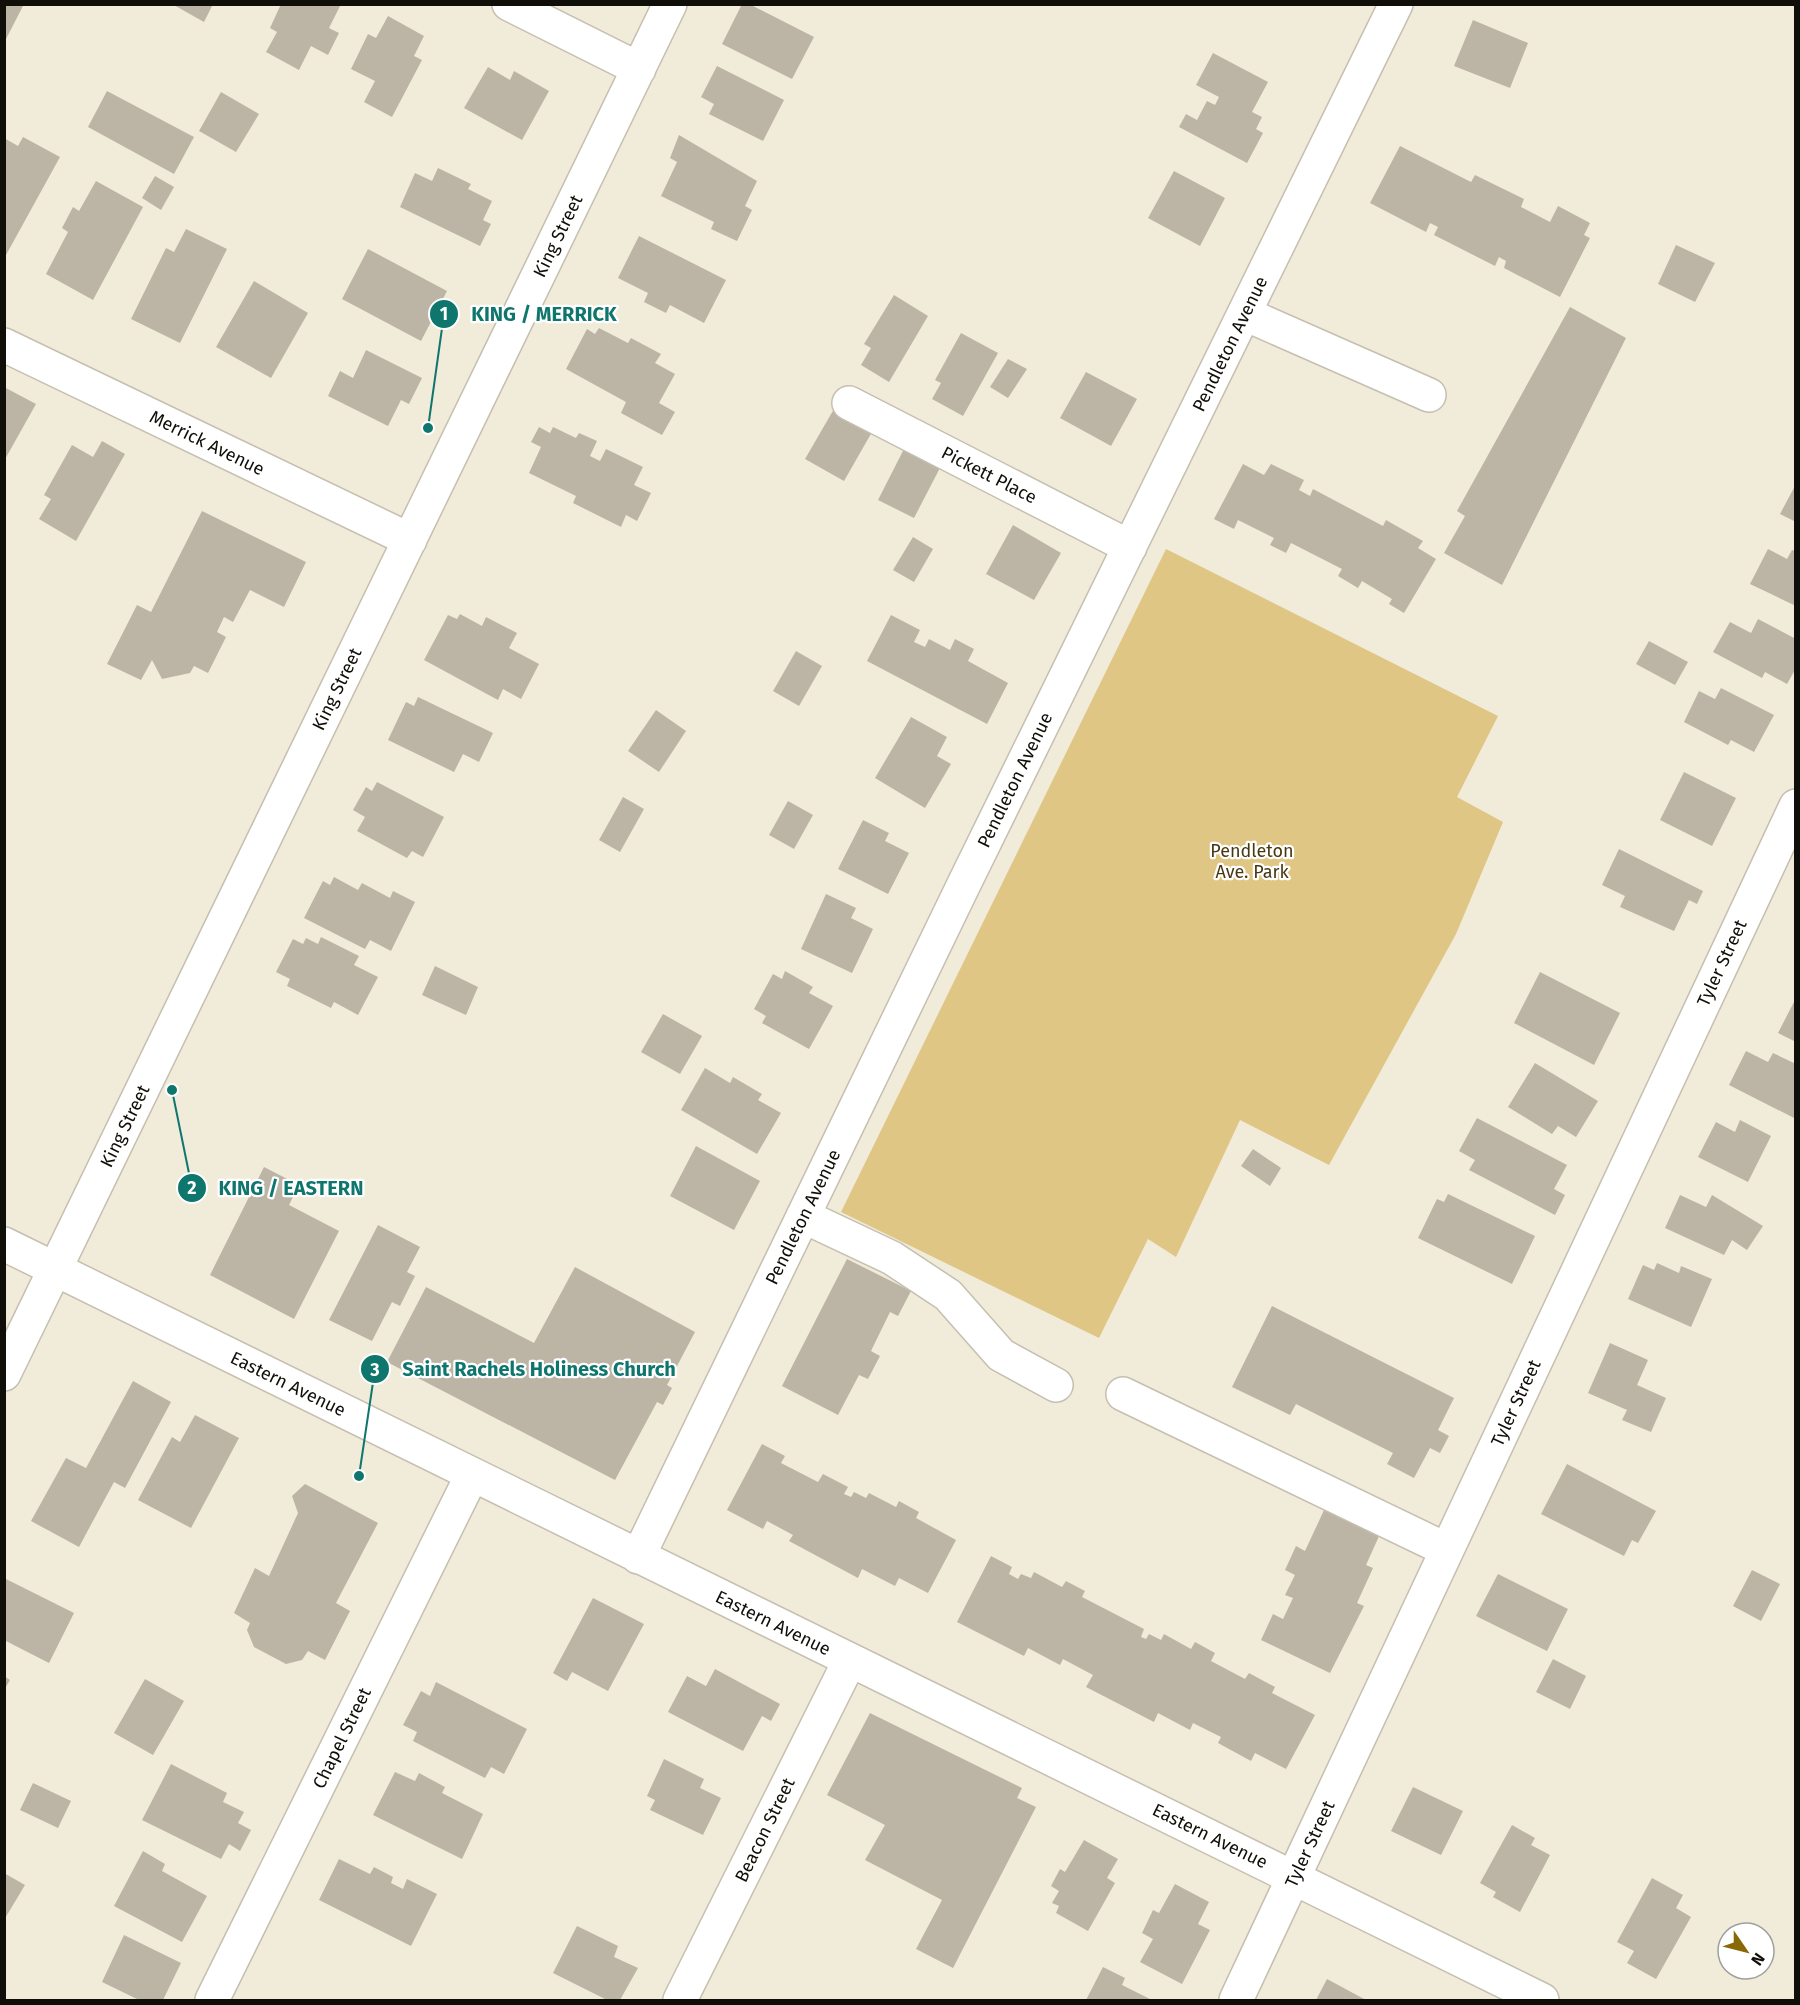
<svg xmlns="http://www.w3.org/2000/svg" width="1800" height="2005" font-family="'Fira Sans',sans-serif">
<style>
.green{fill:#e0c685}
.building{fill:#bcb5a6}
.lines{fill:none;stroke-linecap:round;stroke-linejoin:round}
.minor-casing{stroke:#c6bfb0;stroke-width:36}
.minor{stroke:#fff;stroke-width:33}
.labels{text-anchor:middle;stroke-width:4.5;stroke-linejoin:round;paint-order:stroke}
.street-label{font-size:18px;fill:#100e08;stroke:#fff}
.park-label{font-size:18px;fill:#473812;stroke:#fff}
.leader{fill:none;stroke:#0f766e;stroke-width:2}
.callout-dot{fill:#0f766e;stroke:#fff;stroke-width:2}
.mark-label{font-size:18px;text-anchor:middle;font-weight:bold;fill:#fff}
.callout-label{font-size:20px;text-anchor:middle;font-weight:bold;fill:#0f766e;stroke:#fff;stroke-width:4.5;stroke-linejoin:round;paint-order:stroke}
</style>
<rect width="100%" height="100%" fill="#f1ebda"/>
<path class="green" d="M1166 549 1498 716 1457 797 1503 822 1456 934 1329 1165 1240 1120 1176 1257 1148 1239 1099 1338 841 1212Z"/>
<path class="building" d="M4 4H24L6 39 4 38Z
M172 4H213L204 22Z
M281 4H341L329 28 339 33 328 55 311 46 299 70 266 52 277 32 270 28Z
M742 4H749L814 37 792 79 722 44Z
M388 16 424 36 414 56 422 60 392 117 364 102 375 81 351 69 368 34 376 38Z
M1473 20 1528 43 1510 88 1454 66Z
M1213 53 1268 82 1252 112 1262 117 1256 129 1263 133 1247 163 1179 127 1186 114 1197 120 1207 101 1215 105 1219 97 1196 85Z
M717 66 784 100 763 141 709 114 714 104 701 97Z
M488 67 510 80 514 71 549 91 522 140 464 108Z
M107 91 194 137 174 174 88 127Z
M221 92 259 114 236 152 199 131Z
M679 135 757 181 745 206 752 210 737 241 711 229 714 222 661 196 677 162 670 158Z
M23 137 60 157 6 255 4 254V138L18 146Z
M1400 146 1471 182 1475 175 1524 199 1521 207 1550 222 1558 206 1590 223 1584 235 1590 238 1560 297 1504 268 1506 261 1499 257 1495 266 1434 235 1438 227 1430 223 1426 232 1370 203Z
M438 168 471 184 468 189 492 201 483 220 491 224 480 246 400 207 415 173 432 181Z
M1174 171 1225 198 1200 246 1148 218Z
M155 176 174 187 161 210 142 198Z
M96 181 143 207 93 300 46 274 68 232 62 228 73 207 79 211Z
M186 229 227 249 180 343 131 319 166 248 174 252Z
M639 236 726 280 704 323 670 305 666 313 644 302 648 293 618 278Z
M1676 245 1715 263 1695 302 1658 284Z
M368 249 447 291 421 341 342 299Z
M254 281 308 313 271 378 216 347Z
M894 295 928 316 889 382 861 365 871 348 864 344Z
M1570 307 1626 338 1502 585 1444 553 1465 516 1457 511Z
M599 328 628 343 631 338 661 354 655 363 675 374 659 403 675 412 662 435 621 413 626 402 566 369 587 329 595 334Z
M961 333 998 353 963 416 932 399 941 383 935 380Z
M366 350 422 378 409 404 401 400 388 426 328 396 340 371 353 378Z
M1008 359 1027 369 1008 398 990 387Z
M1086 372 1137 399 1111 446 1060 418Z
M4 387 36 404 4 461Z
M834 409 872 432 844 481 805 459Z
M539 427 550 433 553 427 576 438 579 433 597 441 590 456 600 461 606 449 643 467 634 485 651 493 637 521 626 515 621 527 573 503 576 496 529 473 541 447 531 442Z
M102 441 125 454 76 541 39 519 51 499 44 495 72 445 93 457Z
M906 445 942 464 914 518 878 500Z
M1243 464 1264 475 1271 464 1304 480 1299 490 1310 496 1313 489 1383 526 1386 520 1423 541 1418 548 1436 559 1404 613 1389 604 1392 599 1362 581 1358 588 1338 576 1342 569 1291 543 1286 553 1270 545 1274 538 1238 520 1234 529 1214 519Z
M1796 484V522L1780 514Z
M202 511 306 562 284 607 250 590 233 622 224 617 217 632 226 637 208 673 194 666 190 673 162 679 152 660 141 680 107 664 137 605 151 612Z
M1013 525 1061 553 1034 600 986 574Z
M913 537 933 549 914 582 893 570Z
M1768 549 1787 559 1792 550 1796 551V606L1750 584Z
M460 614 482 626 486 617 517 633 509 648 539 664 521 699 503 689 498 700 424 660 448 615 457 619Z
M891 615 920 630 914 642 925 647 929 639 950 650 955 639 974 649 968 661 1008 683 987 724 867 661Z
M1758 619 1796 639V668L1787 684 1765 672 1762 678 1713 652 1730 622 1751 633Z
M1649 641 1688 662 1675 685 1636 664Z
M796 651 822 666 799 706 773 691Z
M1721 688 1774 715 1754 752 1731 740 1728 745 1684 722 1699 691 1715 699Z
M418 697 493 733 479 762 463 754 454 772 388 740 406 702 414 706Z
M656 710 686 731 659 772 628 751Z
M911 717 947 737 937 756 951 764 925 808 875 778Z
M1684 772 1736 798 1712 846 1660 820Z
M377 782 444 817 423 857 412 851 407 858 357 831 365 817 353 810 366 787 372 791Z
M623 797 644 809 620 852 599 840Z
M788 801 813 815 794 849 769 835Z
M863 820 889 833 885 841 909 853 888 894 838 869Z
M1619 849 1703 891 1697 904 1689 900 1674 931 1620 907 1625 896 1602 885Z
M334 877 358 890 362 883 390 898 393 891 415 902 391 951 370 940 365 949 304 918 323 881 330 885Z
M826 894 856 908 851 918 873 929 852 973 801 949Z
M321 937 359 956 354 965 378 977 358 1015 334 1002 331 1008 287 986 290 979 276 972 293 939 303 944 306 938 318 944Z
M435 966 478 987 466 1015 422 995Z
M785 971 813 987 809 993 833 1006 809 1049 762 1023 766 1016 754 1009 773 974 782 979Z
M1540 972 1620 1013 1594 1065 1514 1023Z
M1796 998V1042L1778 1033Z
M663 1014 702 1036 680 1074 641 1052Z
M1746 1051 1768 1062 1773 1053 1796 1064V1119L1729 1085Z
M1535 1063 1598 1101 1576 1137 1558 1126 1552 1134 1508 1107Z
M705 1068 730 1083 733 1077 762 1094 758 1100 781 1113 757 1154 681 1110Z
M1477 1118 1567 1165 1554 1189 1565 1195 1555 1215 1469 1170 1475 1160 1459 1151Z
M1740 1120 1771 1136 1748 1182 1698 1157 1716 1122 1735 1132Z
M696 1146 760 1181 734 1230 670 1196Z
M1253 1149 1281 1168 1270 1186 1241 1166Z
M264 1167 299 1185 289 1205 339 1231 294 1319 210 1275Z
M1448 1194 1535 1236 1512 1284 1418 1238 1437 1199 1444 1202Z
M1680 1195 1706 1207 1712 1195 1763 1226 1747 1250 1732 1240 1724 1255 1665 1228Z
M378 1225 420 1247 407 1272 415 1276 400 1306 392 1302 372 1341 329 1320Z
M847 1259 911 1291 898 1316 890 1312 871 1351 880 1356 868 1379 859 1375 838 1415 782 1386Z
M1657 1263 1679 1273 1681 1266 1712 1279 1691 1327 1628 1299 1643 1265 1654 1270Z
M575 1267 695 1332 667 1385 672 1388 663 1405 657 1402 615 1480 387 1362 426 1287 534 1343Z
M1272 1306 1454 1398 1438 1430 1449 1436 1440 1453 1430 1448 1414 1478 1387 1464 1393 1453 1296 1404 1290 1415 1232 1387Z
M1610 1343 1648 1360 1637 1385 1666 1398 1651 1432 1622 1420 1627 1410 1588 1393Z
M133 1381 171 1402 125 1488 114 1482 79 1547 31 1521 66 1458 86 1468Z
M195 1415 239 1438 191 1528 138 1500 172 1437 180 1442Z
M762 1444 785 1456 781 1463 818 1482 823 1474 848 1487 844 1494 851 1497 854 1492 866 1498 869 1493 896 1507 899 1501 919 1512 916 1518 956 1540 928 1593 899 1578 895 1586 862 1569 858 1578 789 1541 793 1535 767 1521 763 1529 727 1510Z
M1567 1464 1656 1511 1638 1543 1632 1540 1624 1556 1541 1514Z
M305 1484 378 1523 336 1603 350 1611 325 1660 308 1651 302 1660 286 1664 254 1647 247 1630 250 1623 234 1613 255 1568 269 1576 298 1513 292 1496Z
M1325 1508 1380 1534 1366 1565 1373 1568 1357 1603 1364 1606 1330 1673 1261 1640 1273 1614 1283 1619 1293 1598 1285 1595 1295 1575 1285 1570 1296 1546 1305 1551Z
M991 1556 1012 1567 1009 1574 1018 1579 1021 1574 1031 1578 1034 1572 1062 1587 1066 1581 1085 1591 1082 1597 1144 1629 1141 1637 1146 1639 1149 1634 1161 1640 1164 1634 1191 1649 1195 1642 1215 1653 1211 1661 1245 1679 1249 1673 1275 1687 1272 1693 1315 1715 1286 1769 1255 1753 1251 1761 1218 1743 1221 1737 1193 1723 1190 1730 1158 1713 1154 1722 1086 1687 1093 1675 1063 1659 1060 1665 1028 1648 1024 1656 957 1622Z
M1752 1570 1780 1584 1761 1621 1733 1606Z
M1498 1574 1568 1609 1547 1651 1476 1616Z
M4 1578 74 1613 49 1663 4 1640Z
M593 1598 644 1624 608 1691 572 1672 567 1681 553 1673Z
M1553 1659 1586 1676 1570 1709 1536 1692Z
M715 1669 780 1704 771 1721 762 1716 743 1751 668 1712 687 1676 706 1686Z
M4 1676 10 1680 4 1690Z
M145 1679 184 1701 153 1755 114 1733Z
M436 1682 527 1729 504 1774 491 1767 485 1778 413 1741 417 1732 403 1725 421 1691 430 1696Z
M870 1713 1022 1788 1017 1798 1036 1807 953 1968 916 1949 942 1900 865 1860 885 1825 827 1795Z
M664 1759 704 1779 700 1788 721 1798 703 1835 650 1810 655 1800 647 1796Z
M171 1764 227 1793 223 1802 244 1812 238 1823 251 1830 240 1851 229 1844 221 1859 142 1820Z
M395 1772 415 1781 419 1773 445 1787 442 1793 483 1814 462 1859 373 1815Z
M33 1783 71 1801 58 1828 20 1810Z
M1413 1787 1463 1811 1441 1855 1391 1831Z
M1512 1825 1535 1838 1531 1845 1550 1855 1520 1912 1493 1897 1496 1892 1480 1883Z
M1084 1840 1118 1859 1107 1878 1115 1883 1088 1931 1056 1913 1059 1906 1052 1903 1059 1891 1051 1886 1060 1869 1065 1872Z
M143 1851 165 1864 162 1871 207 1896 182 1942 114 1906Z
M339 1859 370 1874 374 1867 393 1877 391 1883 403 1889 407 1879 437 1894 411 1946 319 1900Z
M4 1873 25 1885 4 1920Z
M1652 1878 1683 1895 1676 1908 1691 1917 1656 1979 1627 1963 1634 1951 1617 1942Z
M1175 1884 1209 1902 1198 1924 1210 1930 1182 1984 1140 1962 1153 1939 1142 1933 1153 1910 1159 1913Z
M577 1926 618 1946 614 1957 638 1968 620 2000H607L553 1973Z
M124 1935 181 1963 163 2000H139L102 1982Z
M1103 1967 1125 1978 1122 1985 1152 2000H1086Z
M1327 1979 1366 2000H1316Z"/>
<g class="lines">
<g class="minor-casing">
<path id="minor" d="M509 4 639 69
M1245 314 1429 395
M4 345 410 540
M849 403 1130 547
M803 1216 892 1258 948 1295 1001 1355 1056 1385
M4 1244C516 1499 1031 1746 1542 2000
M4 1374 670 4
M1123 1394 1447 1550
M638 1557 965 882 1396 4
M212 2000 472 1475
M680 2000 850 1660
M1236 2000 1796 806"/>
</g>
<use href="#minor" class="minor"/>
</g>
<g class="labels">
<g class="street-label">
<text transform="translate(558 236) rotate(-64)" y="6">King Street</text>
<text transform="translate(1230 344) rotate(-64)" y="6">Pendleton Avenue</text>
<text transform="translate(207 443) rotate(26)" y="6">Merrick Avenue</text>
<text transform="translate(989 475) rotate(27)" y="6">Pickett Place</text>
<text transform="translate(337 689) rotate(-64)" y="6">King Street</text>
<text transform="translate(1015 780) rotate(-64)" y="6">Pendleton Avenue</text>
<text transform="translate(1722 963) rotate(-65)" y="6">Tyler Street</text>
<text transform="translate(125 1126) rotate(-64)" y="6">King Street</text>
<text transform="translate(803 1217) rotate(-64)" y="6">Pendleton Avenue</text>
<text transform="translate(288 1384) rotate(26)" y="6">Eastern Avenue</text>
<text transform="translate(1516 1403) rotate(-65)" y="6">Tyler Street</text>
<text transform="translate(773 1623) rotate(26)" y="6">Eastern Avenue</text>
<text transform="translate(342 1738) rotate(-64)" y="6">Chapel Street</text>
<text transform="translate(765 1830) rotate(-64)" y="6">Beacon Street</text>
<text transform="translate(1210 1836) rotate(26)" y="6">Eastern Avenue</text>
<text transform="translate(1310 1844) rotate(-65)" y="6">Tyler Street</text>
</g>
<g class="park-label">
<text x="1252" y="857">Pendleton<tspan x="1252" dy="21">Ave. Park</tspan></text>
</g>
</g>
<path class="leader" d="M428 428L444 314M172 1090L192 1188M359 1476L375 1369"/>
<g class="callout-dot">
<circle cx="428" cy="428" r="6"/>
<circle cx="172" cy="1090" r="6"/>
<circle cx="359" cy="1476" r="6"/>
<circle cx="444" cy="314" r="15"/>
<circle cx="192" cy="1188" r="15"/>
<circle cx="375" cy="1369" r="15"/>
</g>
<g class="mark-label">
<text x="444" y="320">1</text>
<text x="192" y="1194">2</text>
<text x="375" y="1376">3</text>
</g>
<g class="callout-label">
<text x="544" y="321">KING / MERRICK</text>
<text x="291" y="1195">KING / EASTERN</text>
<text x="539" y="1376">Saint Rachels Holiness Church</text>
</g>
<rect width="1800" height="2005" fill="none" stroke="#100e08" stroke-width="12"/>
<g transform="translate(1746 1951) rotate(125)"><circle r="28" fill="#ffffff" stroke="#9f9f9c" stroke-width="1.5"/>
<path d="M0-4.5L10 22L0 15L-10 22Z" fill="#886906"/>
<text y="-9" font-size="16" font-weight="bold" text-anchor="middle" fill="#100e08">N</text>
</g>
</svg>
